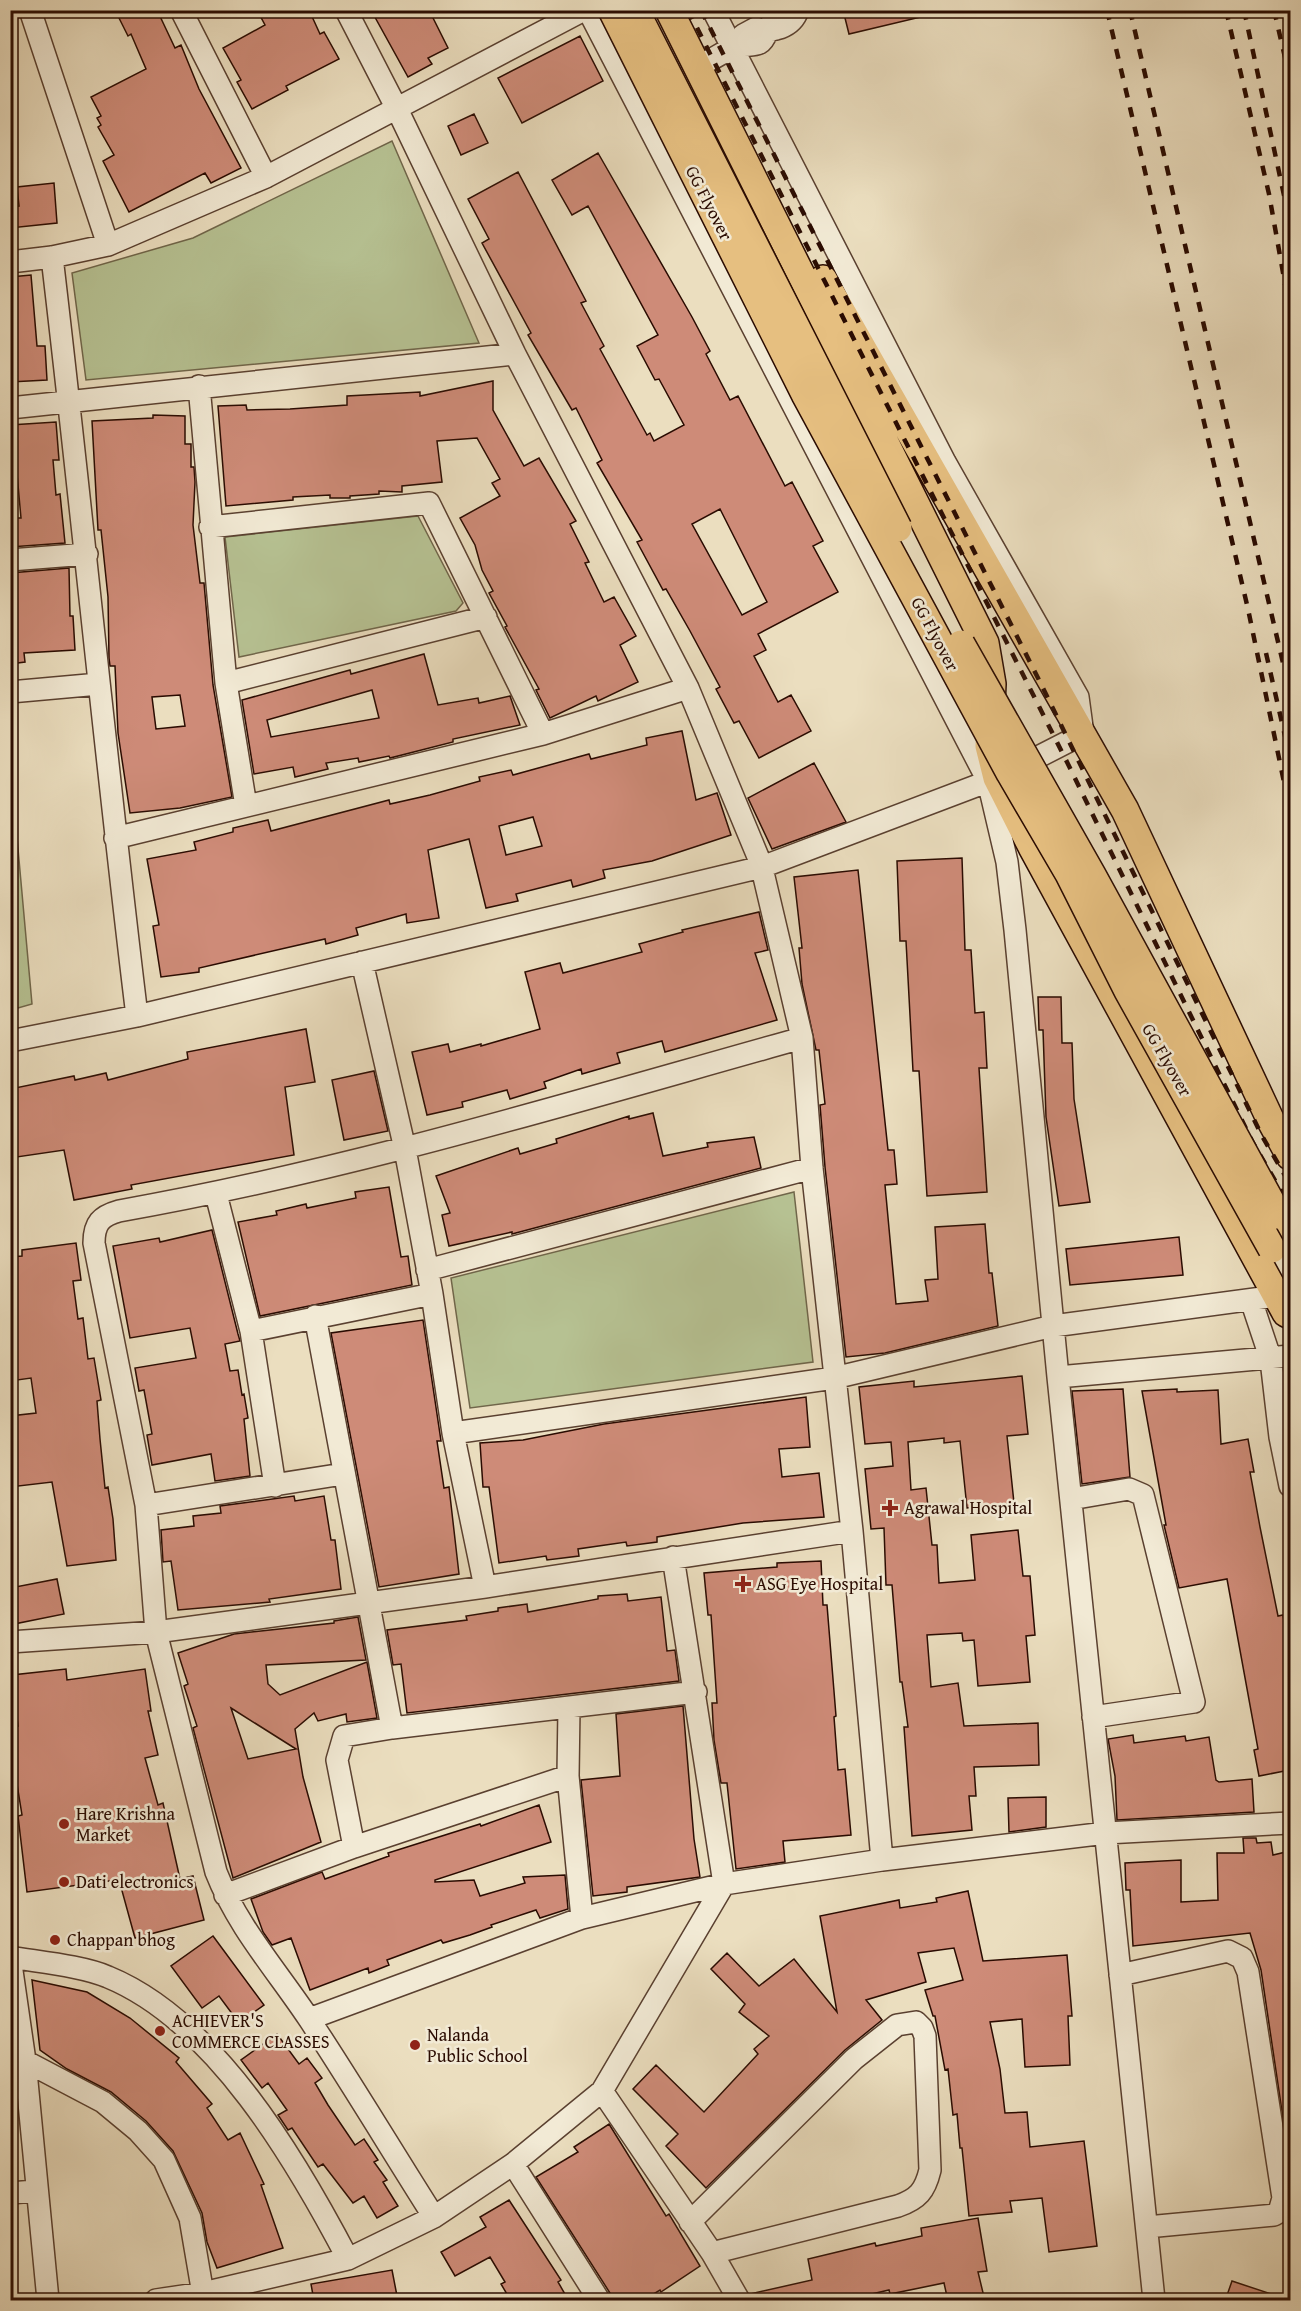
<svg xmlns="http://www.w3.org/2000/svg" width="1301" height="2311" font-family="'Gentium Book Plus',serif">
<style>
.green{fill:#b6c192;stroke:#70664a;stroke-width:1.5}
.building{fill:#ce8b78;stroke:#2a0b01;stroke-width:1.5;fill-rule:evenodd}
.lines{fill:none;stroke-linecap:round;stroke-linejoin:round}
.minor-casing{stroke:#5a4030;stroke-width:24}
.major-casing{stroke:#2a0b01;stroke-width:30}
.minor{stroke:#f2ead5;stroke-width:21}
.major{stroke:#e6bf80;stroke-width:27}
.rail{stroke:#2a0b01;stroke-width:4.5;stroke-dasharray:10 10;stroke-linecap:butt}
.major-bridge-casing{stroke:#2a0b01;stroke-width:30;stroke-linecap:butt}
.major-bridge{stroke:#e6bf80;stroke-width:27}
.poi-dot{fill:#8f2418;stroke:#f2ead5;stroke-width:2}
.labels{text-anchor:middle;stroke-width:5;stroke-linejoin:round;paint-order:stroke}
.street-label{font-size:18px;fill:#2a0b01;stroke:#f2ead5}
.poi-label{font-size:18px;fill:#2a0b01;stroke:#f2ead5;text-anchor:start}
</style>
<rect width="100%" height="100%" fill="#ebdebf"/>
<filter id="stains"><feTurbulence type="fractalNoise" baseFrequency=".00333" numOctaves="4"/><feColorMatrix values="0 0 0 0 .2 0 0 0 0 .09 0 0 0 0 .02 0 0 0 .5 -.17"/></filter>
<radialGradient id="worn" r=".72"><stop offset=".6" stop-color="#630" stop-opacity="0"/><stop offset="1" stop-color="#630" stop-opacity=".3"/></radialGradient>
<path class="green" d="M392 141 479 343 86 380 72 273 193 238Z
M418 516 463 603 456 611 239 657 225 537Z
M10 760 32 1004 11 1010H10Z
M794 1192 813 1362 470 1408 451 1278Z"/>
<path class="building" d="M115 10H157L175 48 181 45 199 89 241 168 211 183 205 173 129 212 103 161 114 155 98 127 101 125 97 118 101 116 91 97 146 69 131 34 128 36Z
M257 10H309L320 34 324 32 339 59 286 86 288 90 252 109 237 82 241 80 223 48 265 25Z
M371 10H429L448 48 428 58 432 64 408 77Z
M843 10H924L925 16 849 34Z
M580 36 603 81 522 123 498 78Z
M474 114 488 143 461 155 448 126Z
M598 153 692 317 710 351 706 354 730 400 738 396 785 486 792 482 823 541 813 546 838 592 758 634 766 650 754 656 778 702 791 695 811 731 759 758 739 721 734 723 716 689 720 687 690 631 666 589 663 590 637 542 642 540 597 463 602 460 576 408 572 410 528 335 531 333 482 243 489 239 468 199 518 172 586 301 581 303 604 346 600 349 647 435 650 433 654 441 684 425 659 379 655 380 637 346 658 335 588 206 572 215 552 180ZM720 509 767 602 742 615 692 524Z
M54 183 57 223 10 228V207L19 206 17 187Z
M31 275 37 346H45L47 380 10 382V277Z
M493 381V410L524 466 539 458 576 521 570 524 589 562 585 563 604 602 614 597 636 636 620 645 638 682 598 701 596 696 550 718 536 690 539 689 505 627 507 626 489 593 493 591 482 570 475 545 460 518 500 496 492 483 500 479 477 438 437 441 442 482 402 486V492L379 491V494L350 496V498H330V495L293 497V500L226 506 218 406 246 405 247 410 290 409 347 405V396L420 392V396Z
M153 415 185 416V444H191V467H194L195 482 193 525 200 583H204L213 685 232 797 180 808 130 813 118 733 115 666H110L109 658 108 597 101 530H98L92 421 153 418ZM180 695 185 726 156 729 152 697Z
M56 422 59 460H53L56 495 60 494 65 543 10 547V518H21L16 463H10V425Z
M69 568 70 616H73L75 650 24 653 25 662 10 664V573Z
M424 654 438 705 478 698 479 703 510 696 520 725 453 739V742L390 758 389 756 359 762 358 758 326 763 328 769 295 777 293 767 254 774 242 700 350 670 351 674ZM372 690 379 718 271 737 267 720Z
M682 731 696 800 717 793 731 835 652 861 603 870 605 878 573 887 571 880 516 894 518 901 486 908 469 839 428 850 439 918 407 923 406 914 356 928 358 935 326 944 325 939 199 968V972L161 977 153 926 159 925 147 859 196 850 194 842 233 832V828L268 820 271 831 389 800 390 804 430 795 480 781 479 777 511 770 513 775 589 754 591 759 647 745 646 738ZM533 817 542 846 506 855 499 826Z
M814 763 846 822 772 849 748 798Z
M962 858 965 950H971L975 1013 984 1012 987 1068H979L987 1192 927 1196 919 1071H913L906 941H900L897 861Z
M858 870 888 1150H894L897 1184 885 1185 896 1304 928 1301 925 1280 938 1279 935 1227 985 1224 989 1273H992L998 1326 885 1353 846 1357 825 1167 820 1105 825 1104 819 1050H816L802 984 799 948H802L794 877Z
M759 912 768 950 755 953 777 1020 665 1052 662 1041 617 1053 620 1063 582 1074 581 1069 544 1082 546 1088 510 1099 507 1090 462 1102 463 1107 427 1115 412 1052 448 1044 450 1052 481 1044V1046L540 1029 525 972 560 963 563 973 642 952 639 944 683 932 682 930Z
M1038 997H1061L1062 1043H1072L1074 1099 1090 1202 1059 1206 1046 1117 1043 1030H1039Z
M306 1029 315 1082 285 1087 294 1155 131 1185 132 1189 74 1200 64 1150 10 1158V1089L74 1076 75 1080 106 1073 108 1080 188 1059 187 1052Z
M374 1071 388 1131 344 1140 332 1080Z
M653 1113 663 1156 708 1147 707 1143 754 1137 761 1168 512 1234V1232L449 1246 442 1215 450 1213 436 1176 518 1148 520 1154 557 1143 556 1139 629 1116V1119Z
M389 1187 401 1257 408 1256 412 1285 260 1316 238 1222 277 1215 276 1211 306 1204 307 1208 356 1198 355 1192Z
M212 1230 238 1334 240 1341 225 1344 230 1371 238 1370 242 1395 244 1394 248 1418 244 1419 250 1476 215 1481 211 1454 152 1465 147 1435 152 1434 144 1390 139 1391 135 1368 196 1358 190 1328 130 1338 113 1246 159 1238 160 1242Z
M1179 1237 1183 1275 1070 1285 1066 1249Z
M76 1243 81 1280 73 1281 78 1319 83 1318 88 1359 94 1358 101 1400 97 1401 100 1439 105 1488 108 1487 113 1519 116 1560 67 1566 52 1482 10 1487V1416L36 1413 31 1378 10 1381V1257L22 1256V1250Z
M423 1320 441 1441H437L444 1488 449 1487 459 1574 379 1587 331 1333Z
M1022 1376 1028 1434 1007 1436 1014 1503 967 1508 960 1441 944 1443V1438L908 1442 911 1490 926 1488 932 1545H937L939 1583 975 1580 971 1535 1018 1530 1023 1576H1030L1035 1635 1026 1636 1030 1682 978 1686 974 1640 963 1641 962 1633 927 1635 931 1687 958 1683 964 1726 1038 1723 1039 1765 974 1767 976 1796H969L972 1830 912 1836 904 1727H908L902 1682H900L892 1585H886L884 1528 871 1529 865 1469 893 1466 891 1442 865 1444 859 1387 914 1381V1387Z
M1123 1389 1130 1477 1082 1484 1072 1391Z
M1177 1389V1392L1218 1390 1221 1444 1248 1439 1254 1472H1250L1260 1527 1278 1616 1283 1615 1290 1652V1689H1287L1290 1710V1770L1259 1776 1254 1750 1258 1749 1227 1579 1179 1588 1164 1525H1166L1142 1391Z
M806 1397 810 1447 779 1449 782 1477 819 1473 824 1517 743 1523 657 1537V1542L627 1546 626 1542 578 1549 579 1556 547 1560 546 1556 499 1563 489 1487H483L480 1443 523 1440 604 1424Z
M294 1496 295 1501 324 1496 331 1540H335L341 1589 269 1599 270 1602 178 1610 171 1561 163 1562 161 1530 194 1526 193 1516 221 1513 220 1506Z
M821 1561 823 1605H827L836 1716 834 1717 838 1770 845 1769 851 1835 783 1841 785 1862 736 1869 727 1783H721L714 1740 712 1703H717L711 1615H708L704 1573 777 1567V1563Z
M57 1579 64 1614 14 1624 10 1588Z
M627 1594 628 1601 661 1597 667 1651 675 1650 679 1681 407 1713 401 1664 393 1665 387 1630 467 1620 466 1616 498 1611V1608L527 1604 528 1612 598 1599V1596Z
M358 1617 366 1660 266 1665 268 1684 280 1695 367 1662 377 1718 347 1722 346 1714 318 1721 314 1713 295 1729 303 1777 321 1842 233 1878 193 1728 197 1726 184 1686 188 1684 178 1653 234 1634 334 1623V1621ZM231 1708 296 1749 248 1759Z
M66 1669 67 1680 145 1669 151 1711H148L158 1755 145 1758 158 1805 163 1803 180 1879 193 1876 204 1920 135 1938 121 1887 119 1888 116 1880 27 1892 18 1816 22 1815 10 1741V1727L18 1726 12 1675Z
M683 1706 694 1839 700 1877 627 1887V1892L593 1896 581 1780 620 1776 616 1714Z
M1133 1735 1134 1743 1185 1736 1186 1741 1209 1737 1216 1780 1219 1782 1252 1779 1254 1812 1117 1820 1115 1776 1108 1739Z
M1046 1797V1827L1009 1832 1008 1798Z
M539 1805 551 1842 435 1880V1882L474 1880 480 1896 525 1883 523 1877 565 1875 568 1909 540 1918 536 1910 491 1925 492 1927 470 1935 443 1943 441 1940 387 1960 389 1965 369 1973 368 1968 310 1990 291 1938 272 1945 263 1932 251 1899 322 1872 325 1879 389 1856 388 1853 480 1824 481 1826Z
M1243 1838H1256L1257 1843 1271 1842 1273 1855 1290 1851V2117L1283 2118 1261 1970 1250 1933 1133 1946 1130 1890H1126L1125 1863 1181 1860V1902L1218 1900 1217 1853H1244Z
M968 1891 983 1961 1067 1955 1072 2016H1068L1070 2065 1025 2067 1022 2019 990 2022 1000 2069 1005 2113 1027 2112 1030 2147 1084 2141 1097 2246 1049 2252 1042 2198 1010 2201 1012 2212 969 2216 962 2148H960L957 2114 953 2115 948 2069 945 2070 935 2016H933L925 1990 963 1980 954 1948 918 1953 926 1982 866 2000 882 2020 845 2050 706 2188 666 2146 678 2134 633 2089 656 2065 704 2112 758 2054 754 2049 769 2036 739 2012 745 2004 711 1969 727 1953 759 1986 794 1959 837 2012 820 1916 899 1900 900 1908 937 1902 936 1898Z
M213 1936 264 2005 239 2023 219 1996 202 2008 171 1966Z
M32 1980 87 1992 130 2018 179 2058 176 2062 212 2104 207 2108 228 2140 240 2133 264 2184 261 2185 283 2248 217 2268 207 2242 202 2213 173 2151 146 2121 111 2092 67 2069 40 2050Z
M277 2034 299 2064 307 2058 322 2078 315 2083 328 2105 355 2145 364 2139 378 2160 374 2162 387 2180 383 2182 398 2206 377 2218 364 2196 353 2203 323 2164 318 2167 292 2128 288 2130 278 2115 287 2110 268 2083 262 2088 241 2060Z
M609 2124 666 2216 669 2214 700 2266 661 2292 660 2290 642 2301H612L610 2293 536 2177 578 2152 574 2147Z
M509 2200 561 2280 558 2282 569 2301H511L501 2284 505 2282 490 2257 455 2276 441 2252 486 2227 480 2217Z
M978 2218 987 2271 978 2272 985 2301H948L944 2283 890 2294 889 2290 842 2301H752L750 2294 812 2280 808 2259 875 2243 876 2246 922 2236 921 2228Z
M392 2270 398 2301H314L311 2284Z
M1232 2281 1283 2298V2301H1225Z"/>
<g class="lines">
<g class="minor-casing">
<path id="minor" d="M30 10 108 245
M181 10 266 177
M346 10 397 109 515 354 688 688 761 864 802 1038 812 1168 852 1531 882 1860
M588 10 988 781 1007 862 1015 930 1058 1377 1154 2300
M771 10 776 29
M739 46 743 35 756 28C772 33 792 28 798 10
M708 61C717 57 730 47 740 46 755 44 761 48 767 32
M52 257C82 510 106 763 137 1016
M10 262 52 257 108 245 266 177 584 10
M199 386 226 683 246 806
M10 408 515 354
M210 527 429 503 543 734
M10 560 87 554
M226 683 486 617
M10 692 99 684
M115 838 543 734 688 688
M362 962 405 1149 432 1294 453 1433 485 1587
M10 1041 137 1016 762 867 997 778 1083 734 1078 697 945 462 713 10
M216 1194 251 1331 275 1486
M427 1270 812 1168
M1251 1300 1271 1360 1280 1437 1290 1486
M315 1316 392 1728
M251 1331 432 1294
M1058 1377 1290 1356
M453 1433 834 1378 1053 1326 1277 1296
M1071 1499 1129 1489 1143 1495 1194 1702 1093 1717
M146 1505 343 1474
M10 1642 156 1632 485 1587 852 1531
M569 1708 568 1776 582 1918
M354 1847 337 1760 344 1736 392 1728 696 1692
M225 1895 354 1847 568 1776
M10 1957C39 1962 83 1966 108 1977 215 2021 296 2160 348 2259
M10 1957 25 2061 48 2300
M1120 1975 1228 1951 1242 1958 1248 1972 1283 2198 1279 2212 1274 2215 1147 2227
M309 2019 582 1918 724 1884 882 1860 1106 1833 1290 1823
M25 2061 103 2102 138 2131 164 2160 190 2218 204 2300
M602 2091 712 2253 739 2300
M513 2164 599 2300
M10 2193 35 2191
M434 2217C392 2151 352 2084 309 2019 277 1971 237 1926 216 1872L156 1632 146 1505 94 1243C94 1223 101 1216 119 1211 351 1170 576 1101 802 1038
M690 2222 854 2059 897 2025 916 2022 922 2028 925 2036 930 2170C925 2191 918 2199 898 2206L712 2253
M156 2300 203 2293 348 2259 434 2217 513 2164 602 2091 724 1884 673 1557"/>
</g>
<g class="major-casing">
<path id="major" d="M669 10 985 643 992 684 989 746 997 778 1032 847 1286 1313 1290 1315
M823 279 1125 810 1271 1121 1290 1156
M1278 1215 1290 1241"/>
</g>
<use href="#minor" class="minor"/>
<use href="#major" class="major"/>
<path class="rail" d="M688 10 1067 762 1253 1143 1290 1206
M701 10 1038 678 1262 1136 1290 1184
M1107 10 1248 609 1290 811
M1130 10 1290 693
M1226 10 1269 194 1290 312
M1244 10 1290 223
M1274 10 1290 79
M1266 653 1290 758"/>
<g class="major-bridge-casing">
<path id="major-bridge" d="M612 10 805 394 1010 773 1069 874 1128 991 1272 1249
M635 10 898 528
M961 644 1092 875 1278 1215"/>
</g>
<use href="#major-bridge" class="major-bridge"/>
</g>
<g class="poi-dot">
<path d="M887 1499h6v6h6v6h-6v6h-6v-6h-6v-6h6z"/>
<path d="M740 1575h6v6h6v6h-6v6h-6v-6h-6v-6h6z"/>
<circle cx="64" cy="1824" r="6"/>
<circle cx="64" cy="1882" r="6"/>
<circle cx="55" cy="1940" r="6"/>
<circle cx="160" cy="2031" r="6"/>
<circle cx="415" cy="2045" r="6"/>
</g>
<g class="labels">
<g class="street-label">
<text transform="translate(709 203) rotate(63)" y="6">GG Flyover</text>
<text transform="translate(935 634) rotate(62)" y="6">GG Flyover</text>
<text transform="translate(1167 1060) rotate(60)" y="6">GG Flyover</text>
</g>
<g class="poi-label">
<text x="904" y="1514">Agrawal Hospital</text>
<text x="756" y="1590">ASG Eye Hospital</text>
<text x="76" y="1820">Hare Krishna<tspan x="76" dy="21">Market</tspan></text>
<text x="76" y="1888">Dati electronics</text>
<text x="67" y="1946">Chappan bhog</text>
<text x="172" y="2027">ACHIEVER'S<tspan x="172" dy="21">COMMERCE CLASSES</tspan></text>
<text x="427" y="2041">Nalanda<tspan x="427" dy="21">Public School</tspan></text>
</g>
</g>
<rect width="1301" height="2311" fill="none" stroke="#ebdebf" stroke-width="36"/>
<rect x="12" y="12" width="1277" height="2287" fill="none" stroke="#2a0b01" stroke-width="3"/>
<rect x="18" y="18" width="1265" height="2275" fill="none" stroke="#2a0b01" stroke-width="1.5"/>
<rect width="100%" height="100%" filter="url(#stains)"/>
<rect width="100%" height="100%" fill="url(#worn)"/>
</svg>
